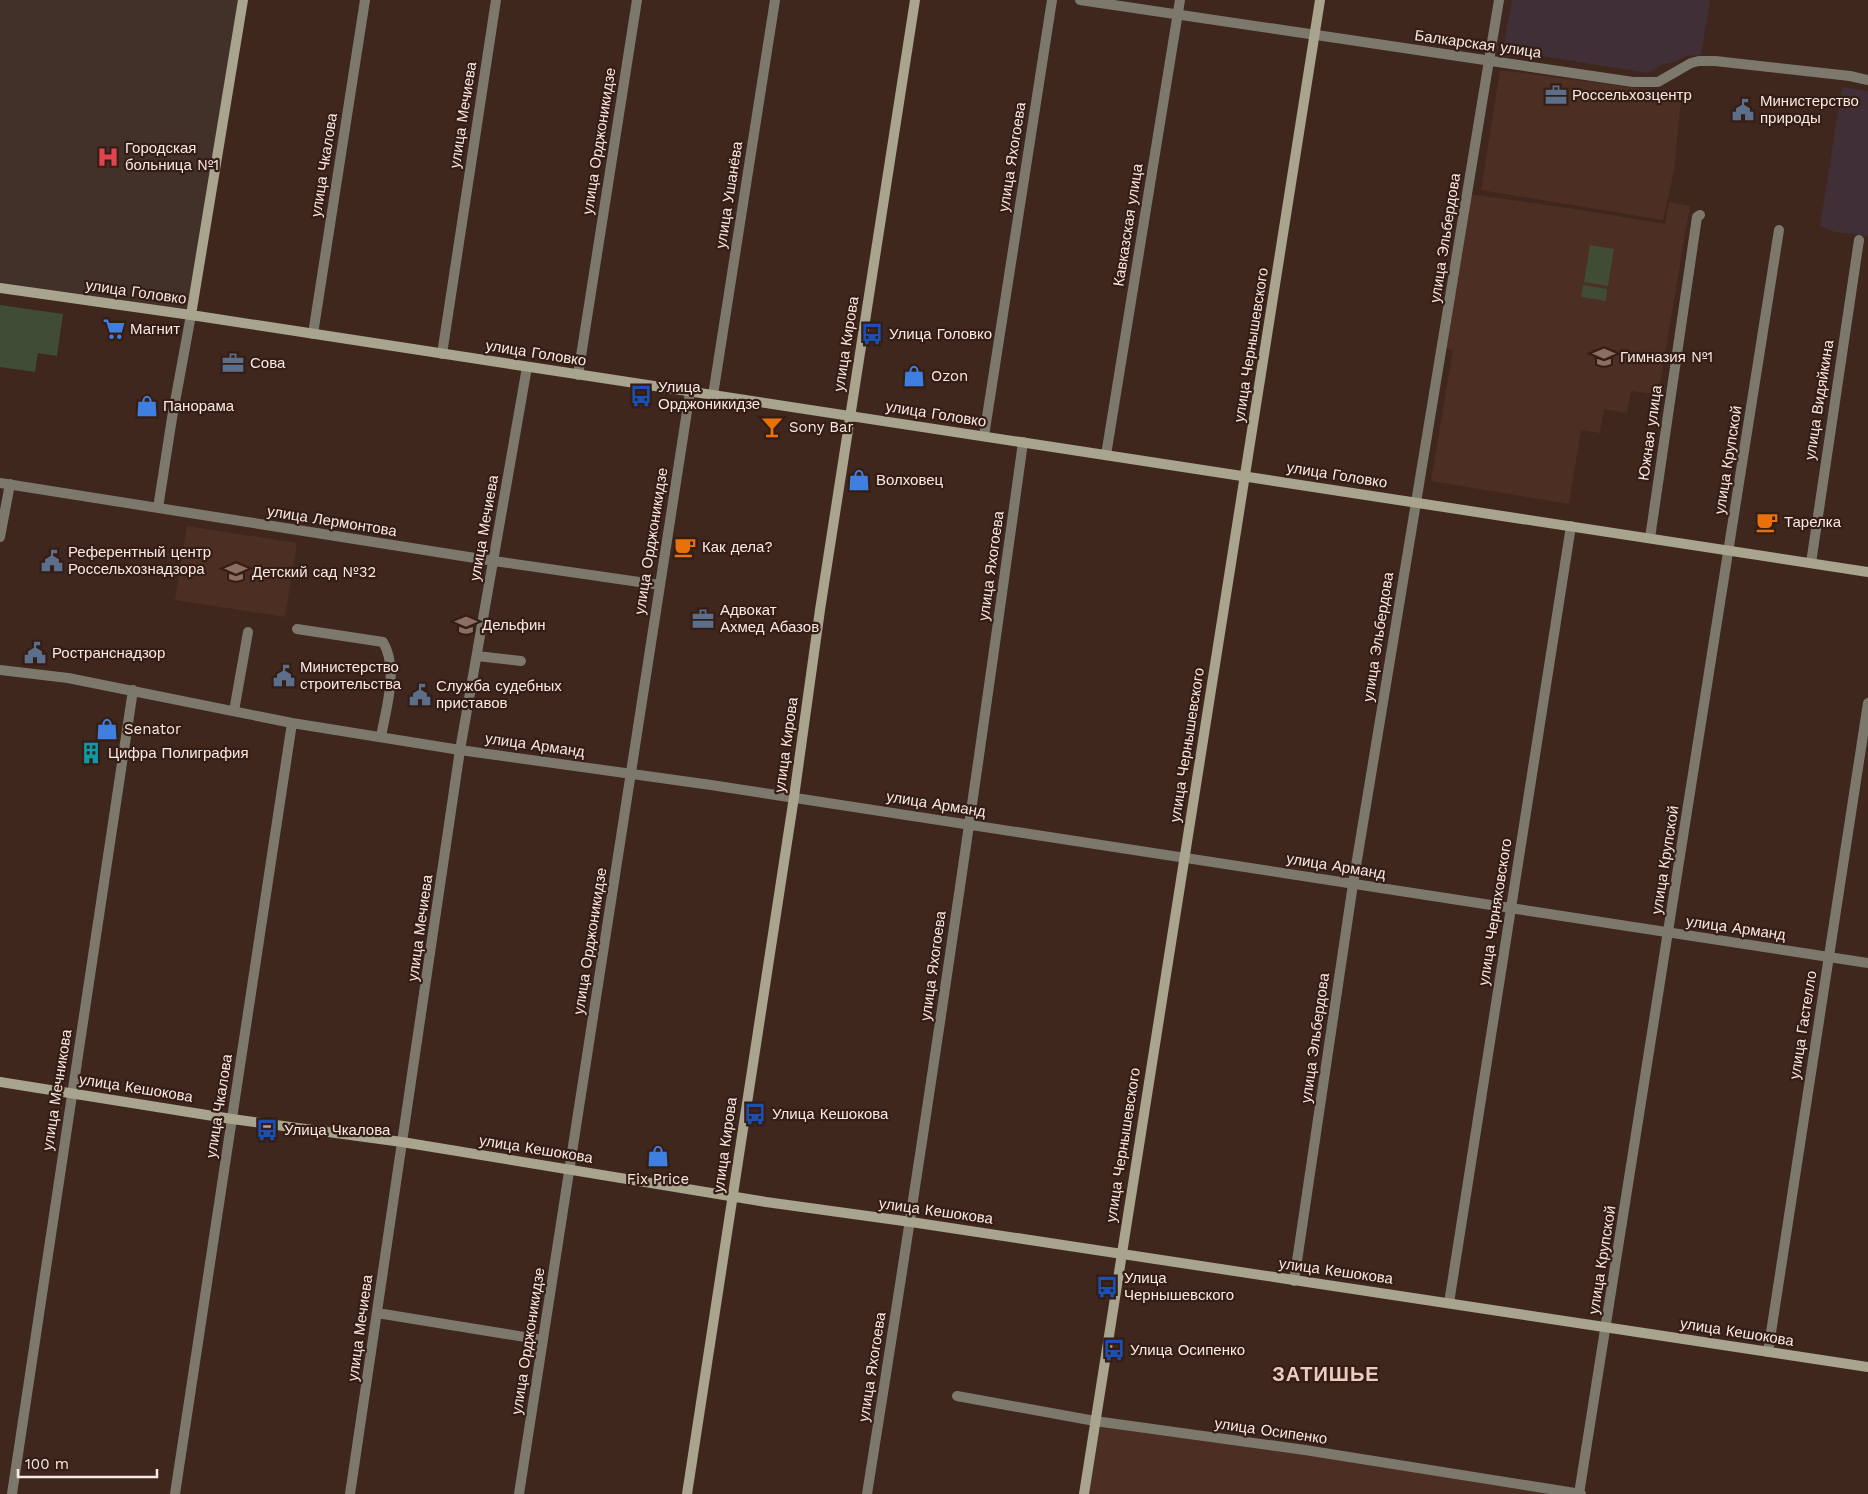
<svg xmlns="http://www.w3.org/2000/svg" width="1868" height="1494" font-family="'Work Sans',sans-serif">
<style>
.built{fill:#4c2e22}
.industrial{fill:#412f38}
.medical{fill:#423128}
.green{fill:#414c37}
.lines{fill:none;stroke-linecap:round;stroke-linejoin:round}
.street{stroke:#7c796c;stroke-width:10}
.secondary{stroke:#a8a48e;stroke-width:10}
.labels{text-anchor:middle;stroke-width:4.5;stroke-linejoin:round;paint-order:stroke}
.street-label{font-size:15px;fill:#fae9e3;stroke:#341d14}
.poi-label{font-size:15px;fill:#fae9e3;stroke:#341d14;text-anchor:start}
.district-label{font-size:20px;font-weight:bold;letter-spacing:1px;fill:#ecccc0;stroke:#341d14}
</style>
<rect width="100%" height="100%" fill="#3f271e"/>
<path class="built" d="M1500 70 1652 90 1682 89 1674 171 1663 220 1481 190Z
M1468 194 1568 208 1665 224 1669 202 1690 206 1658 395 1631 391 1627 413 1604 409 1600 433 1581 430 1569 504 1431 481 1453 350 1443 347Z
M187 526 297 543 285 617 175 600Z
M1095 1421 1578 1494H1084Z"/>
<path class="industrial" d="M1512 0H1710L1701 55 1686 56 1676 62 1663 64 1648 73 1503 50Z
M1842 87 1868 91V236L1835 232 1820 226Z"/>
<path class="medical" d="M0 0H243L191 315 0 288Z"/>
<path class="green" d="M1590 245 1614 249 1608 286 1584 282Z
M1583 285 1607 289 1606 301 1581 297Z
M0 305 63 314 57 356 38 353 35 372 0 367Z"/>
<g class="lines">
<path class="street" d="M1080 0 1633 82H1658L1691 63 1699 61H1715L1850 76 1868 80
M313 334 365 0
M442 354 496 0
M578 375 637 0
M713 395 775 0
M984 436 1052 0
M1106 455 1180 0
M0 483 494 561 660 585
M158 508 172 418 191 315
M0 537 10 484
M1650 538 1697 217 1700 215
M1811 563 1859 240
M297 629 383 642C399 669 386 708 381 737
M477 656 521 661
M0 670 68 678 292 723 460 750 711 785 1868 963
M234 711 248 632
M1294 1281 1353 884 1499 0
M1449 1303 1571 526
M377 1313 543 1340
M1768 1352 1868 703
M957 1396 1095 1421 1305 1450 1581 1494
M12 1494 133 690
M175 1494 292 723
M350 1494 460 750 527 367
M519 1494 690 392
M867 1494C923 1144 975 793 1023 442
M1579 1494 1779 230"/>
<path class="secondary" d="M0 288 191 315 1868 572
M191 315 243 0
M0 1082 232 1119 402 1142 766 1202 911 1222 1868 1367
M687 1494 794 797 820 610 915 0
M1084 1494C1161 996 1243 498 1320 0"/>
</g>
<defs>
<g id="office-bare" transform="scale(1.725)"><path d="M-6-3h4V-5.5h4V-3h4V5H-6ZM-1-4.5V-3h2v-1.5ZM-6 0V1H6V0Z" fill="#5c6f8a" stroke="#341d14" stroke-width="2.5" paint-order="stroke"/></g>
<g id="civic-bare" transform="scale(1.725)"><path d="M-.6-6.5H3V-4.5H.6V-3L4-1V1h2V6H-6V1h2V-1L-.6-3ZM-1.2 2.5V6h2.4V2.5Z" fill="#5c6f8a" stroke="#341d14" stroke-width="2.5" paint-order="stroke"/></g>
<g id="hospital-bare" transform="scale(1.725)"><path d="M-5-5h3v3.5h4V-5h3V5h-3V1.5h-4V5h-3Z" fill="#e0444e" stroke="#341d14" stroke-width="2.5" paint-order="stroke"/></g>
<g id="supermarket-bare" transform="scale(1.725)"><path d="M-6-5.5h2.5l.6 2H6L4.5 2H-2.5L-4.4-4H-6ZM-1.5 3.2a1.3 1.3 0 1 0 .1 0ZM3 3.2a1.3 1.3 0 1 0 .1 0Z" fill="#3f7fe0" stroke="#341d14" stroke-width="2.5" paint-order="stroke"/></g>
<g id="bus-bare" transform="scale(1.725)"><path d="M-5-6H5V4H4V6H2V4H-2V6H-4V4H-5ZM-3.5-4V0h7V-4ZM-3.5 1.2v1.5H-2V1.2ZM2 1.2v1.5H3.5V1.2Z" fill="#1a4fb4" stroke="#341d14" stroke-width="2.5" paint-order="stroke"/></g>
<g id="school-bare" transform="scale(1.725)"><path d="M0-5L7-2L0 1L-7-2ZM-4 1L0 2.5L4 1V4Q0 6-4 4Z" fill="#8d6e63" stroke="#341d14" stroke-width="2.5" paint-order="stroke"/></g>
<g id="shop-bare" transform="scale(1.725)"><path d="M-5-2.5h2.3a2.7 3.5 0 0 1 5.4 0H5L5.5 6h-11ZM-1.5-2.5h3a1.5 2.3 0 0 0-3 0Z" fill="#3f7fe0" stroke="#341d14" stroke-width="2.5" paint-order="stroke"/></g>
<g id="bar-bare" transform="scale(1.725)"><path d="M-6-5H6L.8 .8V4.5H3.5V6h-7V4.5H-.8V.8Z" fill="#e8710a" stroke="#341d14" stroke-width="2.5" paint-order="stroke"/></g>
<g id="cafe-bare" transform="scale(1.725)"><path d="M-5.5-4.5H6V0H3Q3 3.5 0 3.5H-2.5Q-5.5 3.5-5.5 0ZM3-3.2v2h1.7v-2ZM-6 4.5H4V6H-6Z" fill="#e8710a" stroke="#341d14" stroke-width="2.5" paint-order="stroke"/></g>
<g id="building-bare" transform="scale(1.725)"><path d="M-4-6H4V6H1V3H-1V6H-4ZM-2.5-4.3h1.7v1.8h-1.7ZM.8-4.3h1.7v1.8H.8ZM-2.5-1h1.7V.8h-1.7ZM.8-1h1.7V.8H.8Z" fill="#0f9aa8" stroke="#341d14" stroke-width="2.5" paint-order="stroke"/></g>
</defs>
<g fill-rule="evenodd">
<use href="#office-bare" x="1556" y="95"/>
<use href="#civic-bare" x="1743" y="110"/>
<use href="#hospital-bare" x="108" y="157"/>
<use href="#supermarket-bare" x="114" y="329"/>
<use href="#bus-bare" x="872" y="334"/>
<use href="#school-bare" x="1604" y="357"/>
<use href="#office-bare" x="233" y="363"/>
<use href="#shop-bare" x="914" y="376"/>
<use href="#bus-bare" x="641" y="396"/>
<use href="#shop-bare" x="147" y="406"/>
<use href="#bar-bare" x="772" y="427"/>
<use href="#shop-bare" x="859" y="480"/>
<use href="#cafe-bare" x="1767" y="522"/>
<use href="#cafe-bare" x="685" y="547"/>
<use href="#civic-bare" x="52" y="561"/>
<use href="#school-bare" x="236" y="572"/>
<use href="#office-bare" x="703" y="619"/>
<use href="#school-bare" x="466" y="625"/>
<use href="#civic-bare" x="35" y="653"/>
<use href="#civic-bare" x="284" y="676"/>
<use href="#civic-bare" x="420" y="695"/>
<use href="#shop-bare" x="107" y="729"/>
<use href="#building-bare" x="91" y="753"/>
<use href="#bus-bare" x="755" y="1114"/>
<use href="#bus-bare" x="267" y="1130"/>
<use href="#shop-bare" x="658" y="1156"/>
<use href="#bus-bare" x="1107" y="1287"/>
<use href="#bus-bare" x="1114" y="1350"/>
</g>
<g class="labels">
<g class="street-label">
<text transform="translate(1478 44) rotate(8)" y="5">Балкарская улица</text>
<text transform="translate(463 115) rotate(-81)" y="5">улица Мечиева</text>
<text transform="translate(599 141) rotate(-81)" y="5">улица Орджоникидзе</text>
<text transform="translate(1012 157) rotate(-81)" y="5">улица Яхогоева</text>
<text transform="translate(324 165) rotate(-81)" y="5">улица Чкалова</text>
<text transform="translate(729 195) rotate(-81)" y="5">улица Ушанёва</text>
<text transform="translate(1128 225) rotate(-81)" y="5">Кавказская улица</text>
<text transform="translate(1445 238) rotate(-81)" y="5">улица Эльбердова</text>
<text transform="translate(136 292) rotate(8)" y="5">улица Головко</text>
<text transform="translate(846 344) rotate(-81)" y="5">улица Кирова</text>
<text transform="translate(1251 345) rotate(-81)" y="5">улица Чернышевского</text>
<text transform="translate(536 353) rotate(9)" y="5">улица Головко</text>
<text transform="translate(1819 400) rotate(-81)" y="5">улица Видяйкина</text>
<text transform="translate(936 414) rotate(9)" y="5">улица Головко</text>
<text transform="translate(1650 433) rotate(-82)" y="5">Южная улица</text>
<text transform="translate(1728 460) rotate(-81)" y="5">улица Крупской</text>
<text transform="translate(1337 475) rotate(9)" y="5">улица Головко</text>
<text transform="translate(332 521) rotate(9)" y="5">улица Лермонтова</text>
<text transform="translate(484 528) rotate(-80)" y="5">улица Мечиева</text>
<text transform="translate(651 541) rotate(-81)" y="5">улица Орджоникидзе</text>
<text transform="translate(991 566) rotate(-82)" y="5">улица Яхогоева</text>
<text transform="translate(1378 637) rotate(-81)" y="5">улица Эльбердова</text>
<text transform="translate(535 745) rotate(8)" y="5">улица Арманд</text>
<text transform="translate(786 745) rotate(-82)" y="5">улица Кирова</text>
<text transform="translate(1187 745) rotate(-81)" y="5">улица Чернышевского</text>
<text transform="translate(936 804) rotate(9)" y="5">улица Арманд</text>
<text transform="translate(1665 860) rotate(-81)" y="5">улица Крупской</text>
<text transform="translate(1336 866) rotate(9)" y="5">улица Арманд</text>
<text transform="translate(1495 912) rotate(-81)" y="5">улица Черняховского</text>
<text transform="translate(420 928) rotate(-82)" y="5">улица Мечиева</text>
<text transform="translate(1736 928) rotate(8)" y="5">улица Арманд</text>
<text transform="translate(590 941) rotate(-81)" y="5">улица Орджоникидзе</text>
<text transform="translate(933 966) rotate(-82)" y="5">улица Яхогоева</text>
<text transform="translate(1803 1025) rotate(-81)" y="5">улица Гастелло</text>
<text transform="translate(1315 1038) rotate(-82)" y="5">улица Эльбердова</text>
<text transform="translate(136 1088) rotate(9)" y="5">улица Кешокова</text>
<text transform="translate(57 1090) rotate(-81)" y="5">улица Мечникова</text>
<text transform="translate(219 1106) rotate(-81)" y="5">улица Чкалова</text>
<text transform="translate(725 1145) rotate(-82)" y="5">улица Кирова</text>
<text transform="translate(1123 1145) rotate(-81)" y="5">улица Чернышевского</text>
<text transform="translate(536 1149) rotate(9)" y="5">улица Кешокова</text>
<text transform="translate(936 1211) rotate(8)" y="5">улица Кешокова</text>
<text transform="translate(1602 1260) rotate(-81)" y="5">улица Крупской</text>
<text transform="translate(1336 1271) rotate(8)" y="5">улица Кешокова</text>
<text transform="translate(360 1328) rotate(-82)" y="5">улица Мечиева</text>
<text transform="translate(1737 1332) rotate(9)" y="5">улица Кешокова</text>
<text transform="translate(528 1341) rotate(-81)" y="5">улица Орджоникидзе</text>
<text transform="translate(872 1367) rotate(-81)" y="5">улица Яхогоева</text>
<text transform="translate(1271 1431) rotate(8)" y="5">улица Осипенко</text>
</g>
<g class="poi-label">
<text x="1572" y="100">Россельхозцентр</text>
<text x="1760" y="106">Министерство<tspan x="1760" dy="17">природы</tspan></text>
<text x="125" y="153">Городская<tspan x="125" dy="17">больница №1</tspan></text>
<text x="130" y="334">Магнит</text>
<text x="889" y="339">Улица Головко</text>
<text x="1620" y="362">Гимназия №1</text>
<text x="250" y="368">Сова</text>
<text x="931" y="381">Ozon</text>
<text x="658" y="392">Улица<tspan x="658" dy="17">Орджоникидзе</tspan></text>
<text x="163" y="411">Панорама</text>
<text x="789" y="432">Sony Bar</text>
<text x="876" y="485">Волховец</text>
<text x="1784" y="527">Тарелка</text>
<text x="702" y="552">Как дела?</text>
<text x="68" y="557">Референтный центр<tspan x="68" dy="17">Россельхознадзора</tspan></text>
<text x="252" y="577">Детский сад №32</text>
<text x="720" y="615">Адвокат<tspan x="720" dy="17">Ахмед Абазов</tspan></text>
<text x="482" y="630">Дельфин</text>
<text x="52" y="658">Ространснадзор</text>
<text x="300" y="672">Министерство<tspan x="300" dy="17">строительства</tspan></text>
<text x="436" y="691">Служба судебных<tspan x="436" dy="17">приставов</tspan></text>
<text x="124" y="734">Senator</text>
<text x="108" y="758">Цифра Полиграфия</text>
<text x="772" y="1119">Улица Кешокова</text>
<text x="284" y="1135">Улица Чкалова</text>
<text x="658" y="1184" text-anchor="middle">Fix Price</text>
<text x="1124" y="1283">Улица<tspan x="1124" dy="17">Чернышевского</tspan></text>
<text x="1130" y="1355">Улица Осипенко</text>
</g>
<g class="district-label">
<text x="1326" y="1381">ЗАТИШЬЕ</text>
</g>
</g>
<path d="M18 1469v8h139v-8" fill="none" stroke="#fae9e3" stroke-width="2.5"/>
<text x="25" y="1469" font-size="15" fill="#fae9e3" stroke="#341d14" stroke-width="4" paint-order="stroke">100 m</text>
</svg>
